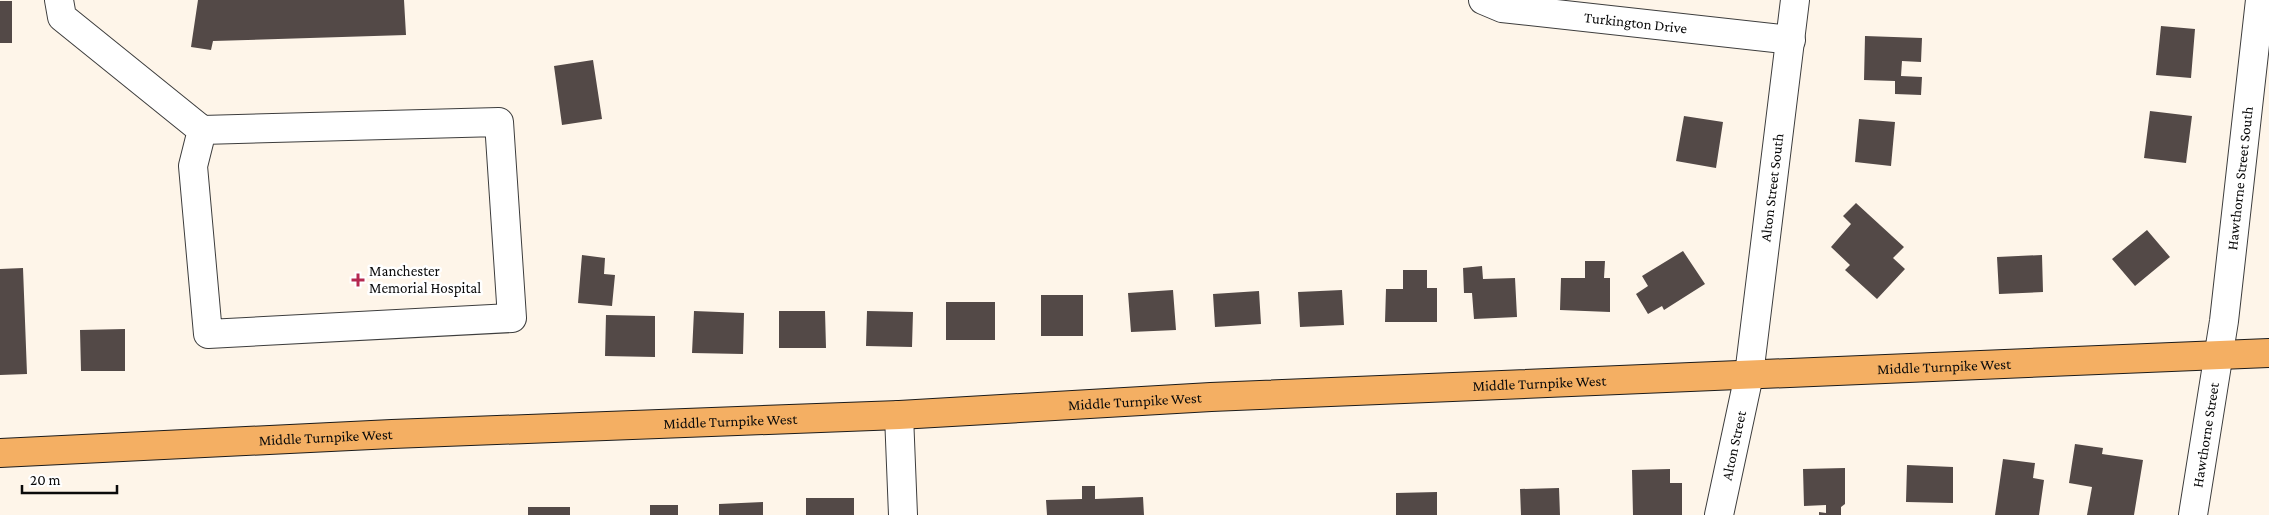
<svg xmlns="http://www.w3.org/2000/svg" width="2269" height="515" font-family="'Crimson Pro',serif">
<style>
.building{fill:#534947}
.lines{fill:none;stroke-linecap:round;stroke-linejoin:round}
.minor-casing{stroke:#3d3d3d;stroke-width:30}
.major-casing{stroke:#1b1b1b;stroke-width:30}
.minor{stroke:#fff;stroke-width:28}
.major{stroke:#f4af63;stroke-width:28}
.poi-dot{fill:#b52850;stroke:#fff;stroke-width:2}
.labels{text-anchor:middle;stroke-width:5;stroke-linejoin:round;paint-order:stroke}
.street-label{font-size:15px;fill:#0a0a0a;stroke:#fff}
.poi-label{font-size:15px;fill:#0a0a0a;stroke:#fff;text-anchor:start}
</style>
<rect width="100%" height="100%" fill="#fef5e9"/>
<path class="building" d="M198 0H404L406 35 213 41 211 50 191 47Z
M0 1H12V43H0Z
M2161 26 2195 29 2191 78 2156 75Z
M1865 36 1922 38 1921 62 1902 61 1901 76 1922 77 1921 95 1895 94V81L1864 80Z
M593 60 602 119 562 125 554 66Z
M2150 111 2192 116 2186 163 2144 158Z
M1684 116 1723 122 1716 168 1676 161Z
M1859 119 1895 122 1891 166 1855 162Z
M1856 203 1904 247 1893 258 1905 269 1877 299 1845 270 1850 265 1831 247 1851 224 1843 216Z
M2147 230 2170 257 2135 286 2112 259Z
M1683 251 1705 284 1664 310 1662 306 1648 314 1636 294 1648 286 1642 276Z
M582 255 605 258 604 274 615 275 612 306 578 303Z
M2042 255 2043 292 1999 294 1997 257Z
M1585 261H1605L1604 278H1610V312L1560 310 1561 278H1585Z
M1482 266 1483 279 1515 278 1517 317 1474 319 1472 293H1464L1463 268Z
M23 268 27 374 0 375V269Z
M1403 270H1427V288H1437V322H1385L1386 289H1403Z
M1173 290 1176 330 1131 332 1128 293Z
M1342 290 1344 325 1300 327 1298 292Z
M1259 291 1261 324 1215 327 1213 294Z
M1041 295H1083V336H1041Z
M946 302H995V340H946Z
M694 311 744 313 743 354 692 353Z
M779 311H825L826 348H779Z
M867 311 913 312 912 347 866 346Z
M606 315 655 316V357L605 356Z
M125 329V371H81L80 330Z
M2075 444 2103 448 2102 454 2143 460 2134 515H2087L2092 487 2069 483Z
M2003 459 2035 463 2033 478 2044 480 2039 515H1995Z
M1907 465 1953 467V503L1906 502Z
M1845 468V504L1841 507V515H1819V512L1826 513V505L1804 506 1803 469Z
M1670 469V483H1682V515H1633L1632 470Z
M1082 486H1095V499L1143 497 1144 515H1047L1046 500 1082 499Z
M1559 488 1560 515H1521L1520 489Z
M1437 492V515H1396V493Z
M806 498H854V515H806Z
M763 502V515H719V504Z
M650 505H678V515H650Z
M528 507H570V515H528Z"/>
<g class="lines">
<g class="minor-casing">
<g id="minor">
<path d="M59 0 62 17 202 130 499 122 512 318 208 334 193 166 202 130"/>
<path id="s1" d="M1483 0 1502 8 1791 40"/>
<path d="M899 415 903 515"/>
<path id="s2" d="M1719 515 1749 375 1795 0"/>
<path id="s3" d="M2193 515 2224 321 2260 0"/>
</g>
</g>
<g class="major-casing">
<g id="major">
<path id="s4" d="M0 453 392 434 899 415 1211 397 2269 353"/>
</g>
</g>
<use href="#minor" class="minor"/>
<use href="#major" class="major"/>
</g>
<path class="poi-dot" d="M355.5 272.5h5v5h5v5h-5v5h-5v-5h-5v-5h5z"/>
<g class="labels">
<g class="street-label">
<text dy="5" stroke="none"><textPath href="#s1" startOffset="155">Turkington Drive</textPath></text>
<text dy="5" stroke="none"><textPath href="#s3" startOffset="340">Hawthorne Street South</textPath></text>
<text dy="5" stroke="none"><textPath href="#s2" startOffset="332">Alton Street South</textPath></text>
<text dy="5" stroke="none"><textPath href="#s4" startOffset="1946">Middle Turnpike West</textPath></text>
<text dy="5" stroke="none"><textPath href="#s4" startOffset="1541">Middle Turnpike West</textPath></text>
<text dy="5" stroke="none"><textPath href="#s4" startOffset="1136">Middle Turnpike West</textPath></text>
<text dy="5" stroke="none"><textPath href="#s4" startOffset="731">Middle Turnpike West</textPath></text>
<text dy="5" stroke="none"><textPath href="#s3" startOffset="81">Hawthorne Street</textPath></text>
<text dy="5" stroke="none"><textPath href="#s4" startOffset="326">Middle Turnpike West</textPath></text>
<text dy="5" stroke="none"><textPath href="#s2" startOffset="71">Alton Street</textPath></text>
</g>
<g class="poi-label">
<text x="369" y="276">Manchester<tspan x="369" dy="17">Memorial Hospital</tspan></text>
</g>
</g>
<path d="M22 485v8h95v-8" fill="none" stroke="#0a0a0a" stroke-width="2.5"/>
<text x="30" y="485" font-size="15" fill="#0a0a0a" stroke="#ffffff" stroke-width="4" paint-order="stroke">20 m</text>
</svg>
